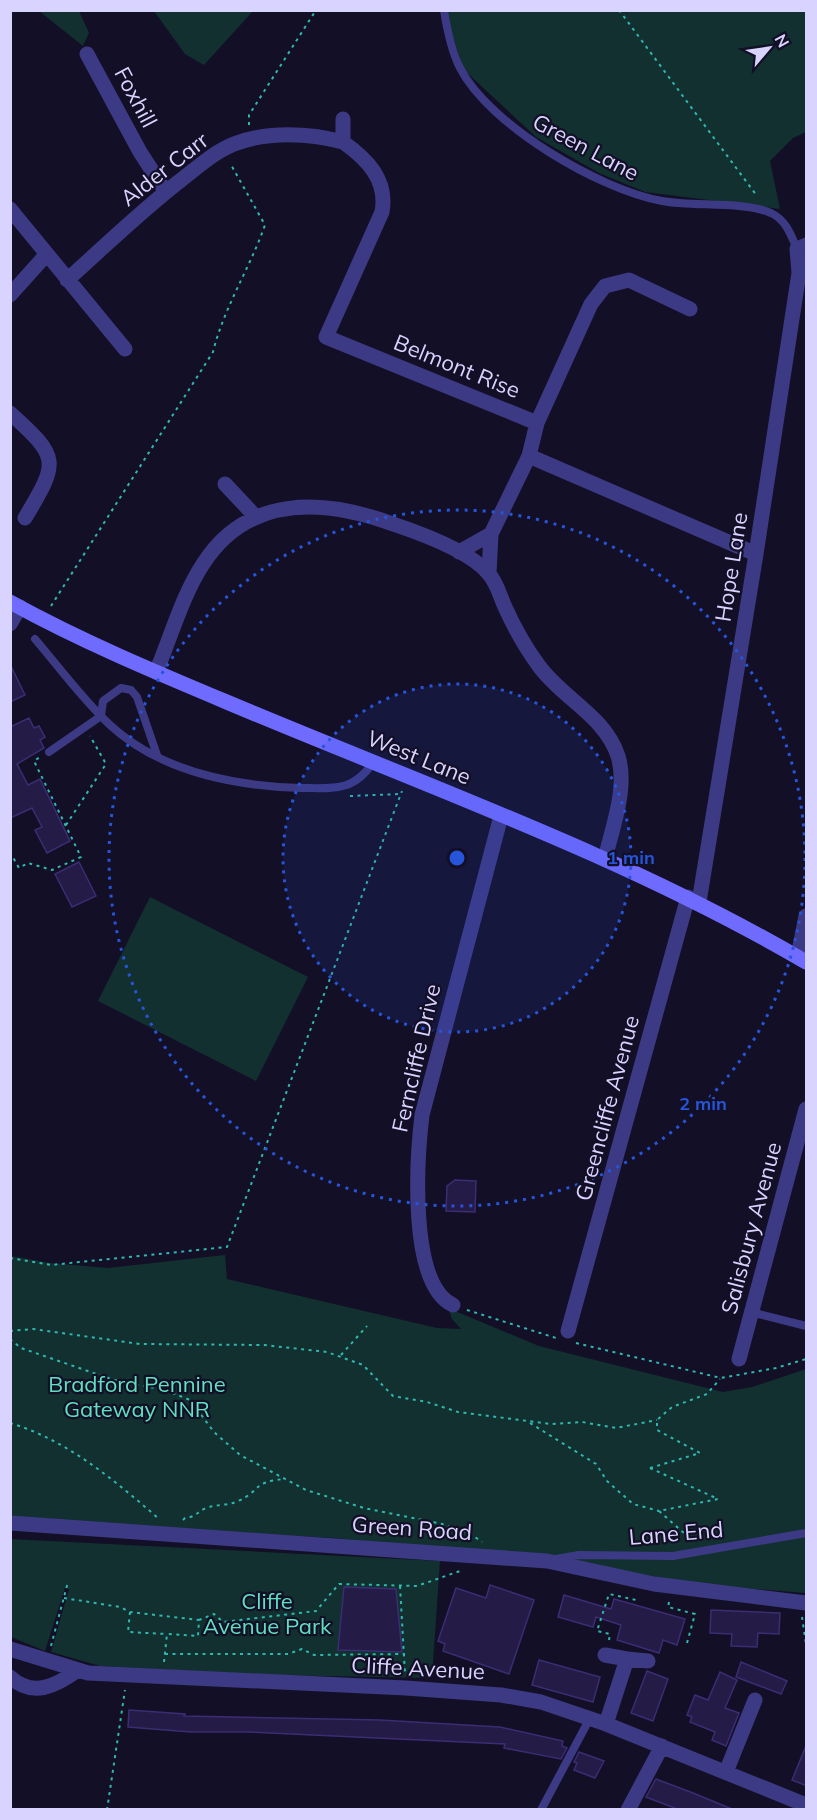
<svg xmlns="http://www.w3.org/2000/svg" width="817" height="1820" font-family="Mulish,sans-serif">
<style>
.green{fill:#12302f}
.building{fill:#241b47;stroke:#3b2d73;stroke-width:1.5}
.lines{fill:none;stroke-linecap:round;stroke-linejoin:round}
.path{stroke:#2fb8b0;stroke-width:2;stroke-dasharray:3 4.5;stroke-linecap:butt}
.lane{stroke:#3d3a85;stroke-width:8}
.street{stroke:#3d3a85;stroke-width:15}
.secondary{stroke:#6f6bff;stroke-width:15}
.ring{fill:none;stroke:#2655da;stroke-width:3;stroke-dasharray:3 6}
.labels{text-anchor:middle;stroke-width:4.5;stroke-linejoin:round;paint-order:stroke}
.street-label{font-size:22px;fill:#d9d4ff;stroke:#130f26}
.park-label{font-size:22px;fill:#5fe0c0;stroke:#130f26}
.centre{fill:#2655da;stroke:#130f26;stroke-width:3}
.ring-label{font-size:18px;text-anchor:middle;font-weight:bold;fill:#2655da;stroke:#130f26;stroke-width:4.5;stroke-linejoin:round;paint-order:stroke}
</style>
<rect width="100%" height="100%" fill="#130f26"/>
<path class="green" d="M39 11H79L89 33 83 46Z
M154 11H253L204 65 185 54Z
M444 11H806V132L793 138 770 161 780 209 645 192 599 173 536 137 464 70Z
M150 897 308 977 256 1081 98 1001Z
M225 1255 227 1279 437 1328 461 1329 452 1319 448 1308 539 1346 723 1392 752 1387 806 1369V1593L694 1584 566 1560 334 1538 11 1520V1256L50 1263 108 1268Z
M10 1539 440 1561 432 1678 266 1675 100 1666 51 1652 69 1589 65 1588 45 1651 11 1637Z"/>
<path class="building" d="M10 664 25 695 10 702Z
M29 718 34 728 39 726 45 737 40 740 44 748 17 764 28 785 40 779 70 841 47 853 35 830 42 827 32 808 10 818V727Z
M79 862 96 896 72 907 55 874Z
M455 1180 476 1181 475 1212 446 1211 447 1186Z
M490 1585 534 1600 509 1674 443 1651 445 1644 438 1641 456 1588 486 1598Z
M344 1587 396 1589 402 1652 338 1650Z
M564 1595 611 1609 614 1599 685 1619 677 1645 663 1640 659 1653 617 1640 621 1625 596 1617 593 1627 558 1617Z
M711 1610 780 1613 779 1634 758 1633 757 1647 731 1646 732 1634 710 1633Z
M539 1660 600 1677 593 1702 532 1685Z
M741 1662 787 1681 781 1694 736 1677Z
M647 1671 668 1679 653 1721 631 1713Z
M720 1672 737 1680 725 1708 739 1713 726 1746 712 1740 715 1732 690 1722 692 1717 687 1715 695 1695 708 1700Z
M129 1710 185 1714 184 1716 380 1720 500 1727 563 1741 562 1746 567 1748 561 1759 504 1748 505 1744 248 1732H191L128 1727Z
M806 1746H807V1786L792 1780Z
M579 1752 604 1761 595 1778 574 1770 577 1763 574 1762Z
M656 1779 693 1793 732 1809H677L646 1797Z"/>
<g class="lines">
<path class="path" d="M619 10 757 196
M249 125V115L316 10
M51 606 213 352C224 307 250 268 265 225L230 163
M350 796 401 794
M66 825 106 764 90 736
M10 852 19 868 28 863 52 870 81 857 34 761 40 757
M10 1258 51 1265 227 1247 402 791
M467 1310 556 1338
M10 1331 33 1329 140 1344 264 1345 327 1352 363 1365 393 1396 427 1402 458 1412 551 1424 582 1422 616 1428 657 1420
M10 1339 21 1348 114 1380 165 1390 190 1400 214 1432 240 1455 306 1490 364 1508 442 1524 472 1535 482 1542
M576 1343 721 1378 776 1368 806 1359
M341 1355 367 1326
M10 1423C67 1440 114 1480 158 1518
M530 1423 596 1464 607 1481 633 1504 659 1511
M650 1468 718 1499 659 1511 693 1541
M650 1468 700 1453 657 1430V1420L672 1407 707 1394 720 1379
M183 1520 185 1518C196 1517 197 1512 206 1508 216 1504 228 1506 238 1501 261 1491 252 1482 284 1479
M400 1586 405 1674
M64 1598 120 1607 130 1612 199 1620
M669 1602 668 1607 695 1614 687 1643
M130 1612 128 1632 167 1634
M802 1617 806 1644
M609 1640 610 1634 597 1631 609 1594 636 1600V1597
M51 1646 68 1582
M165 1654H288L302 1649 314 1655 405 1654
M164 1662 167 1634 198 1636 199 1620 214 1614 223 1622 316 1611 339 1584 417 1586 460 1571
M107 1810 125 1690"/>
<path class="lane" d="M444 10C447 30 451 50 460 68 489 125 600 190 662 201 693 207 743 201 771 213 786 220 791 235 797 249
M35 639C59 667 82 699 110 725 161 772 234 786 301 788 333 788 354 792 373 762
M49 752 101 716 103 701 121 688 131 690 137 697 157 755
M751 1312 806 1326
M556 1559 579 1555 673 1556 806 1533
M541 1810 590 1718"/>
<path class="street" d="M87 54 140 152 166 192
M343 119V142C367 159 388 180 382 212L326 337 537 423 529 456 756 554
M10 209 125 349
M67 280C105 246 141 211 181 180 198 167 214 152 234 144 268 131 309 133 343 142
M10 295 46 255
M10 413C60 458 59 461 25 518
M537 423 591 304 605 286 629 280 690 309
M225 484 255 516
M491 534 529 456
M459 552 491 534 489 573
M10 624 20 607
M156 672C171 637 182 596 203 564 248 494 324 499 393 524 420 533 471 552 489 574 497 583 500 596 505 607 514 627 525 647 539 666 563 699 605 716 618 756 628 788 612 828 605 859
M699 902 756 554 799 273 797 249 806 245
M798 956 806 916
M453 1305C408 1284 417 1157 422 1115L501 816
M568 1331 688 897
M739 1359 806 1109
M10 1523 547 1561 654 1584 806 1603
M10 1649 88 1673 406 1688 501 1695 541 1702 606 1724 806 1805
M605 1655 627 1659 606 1724
M627 1659 648 1661
M10 1677C33 1698 56 1686 78 1670
M726 1772 755 1700
M628 1810 662 1746"/>
<path class="secondary" d="M10 602C88 645 172 679 253 713 440 791 632 860 806 962"/>
</g>
<circle cx="457" cy="858" r="174" fill="#2655da" fill-opacity=".12"/>
<g class="ring">
<circle cx="457" cy="858" r="174"/>
<circle cx="457" cy="858" r="348"/>
</g>
<g class="labels">
<g class="street-label">
<text transform="translate(136 97) rotate(62)" y="8">Foxhill</text>
<text transform="translate(586 147) rotate(28)" y="8">Green Lane</text>
<text transform="translate(164 169) rotate(-38)" y="8">Alder Carr</text>
<text transform="translate(457 366) rotate(22)" y="8">Belmont Rise</text>
<text transform="translate(731 567) rotate(-81)" y="8">Hope Lane</text>
<text transform="translate(419 757) rotate(22)" y="8">West Lane</text>
<text transform="translate(416 1058) rotate(-77)" y="8">Ferncliffe Drive</text>
<text transform="translate(607 1108) rotate(-75)" y="8">Greencliffe Avenue</text>
<text transform="translate(751 1228) rotate(-75)" y="8">Salisbury Avenue</text>
<text transform="translate(412 1528) rotate(4)" y="8">Green Road</text>
<text transform="translate(676 1533) rotate(-5)" y="8">Lane End</text>
<text transform="translate(418 1668) rotate(3)" y="8">Cliffe Avenue</text>
</g>
<g class="park-label">
<text x="137" y="1392">Bradford Pennine<tspan x="137" dy="25">Gateway NNR</tspan></text>
<text x="267" y="1609">Cliffe<tspan x="267" dy="25">Avenue Park</tspan></text>
</g>
</g>
<circle cx="457" cy="858" r="9" class="centre"/>
<g class="ring-label">
<text x="631" y="864">1 min</text>
<text x="703" y="1110">2 min</text>
</g>
<rect width="817" height="1820" fill="none" stroke="#d9d4ff" stroke-width="24"/>
<g transform="translate(769 48) rotate(61)" stroke="#130f26" stroke-width="4.5" paint-order="stroke">
<path d="M0-4.5L10 22L0 15L-10 22Z" fill="#d9d4ff"/>
<text y="-9" font-size="16" font-weight="bold" text-anchor="middle" fill="#d9d4ff">N</text>
</g>
</svg>
